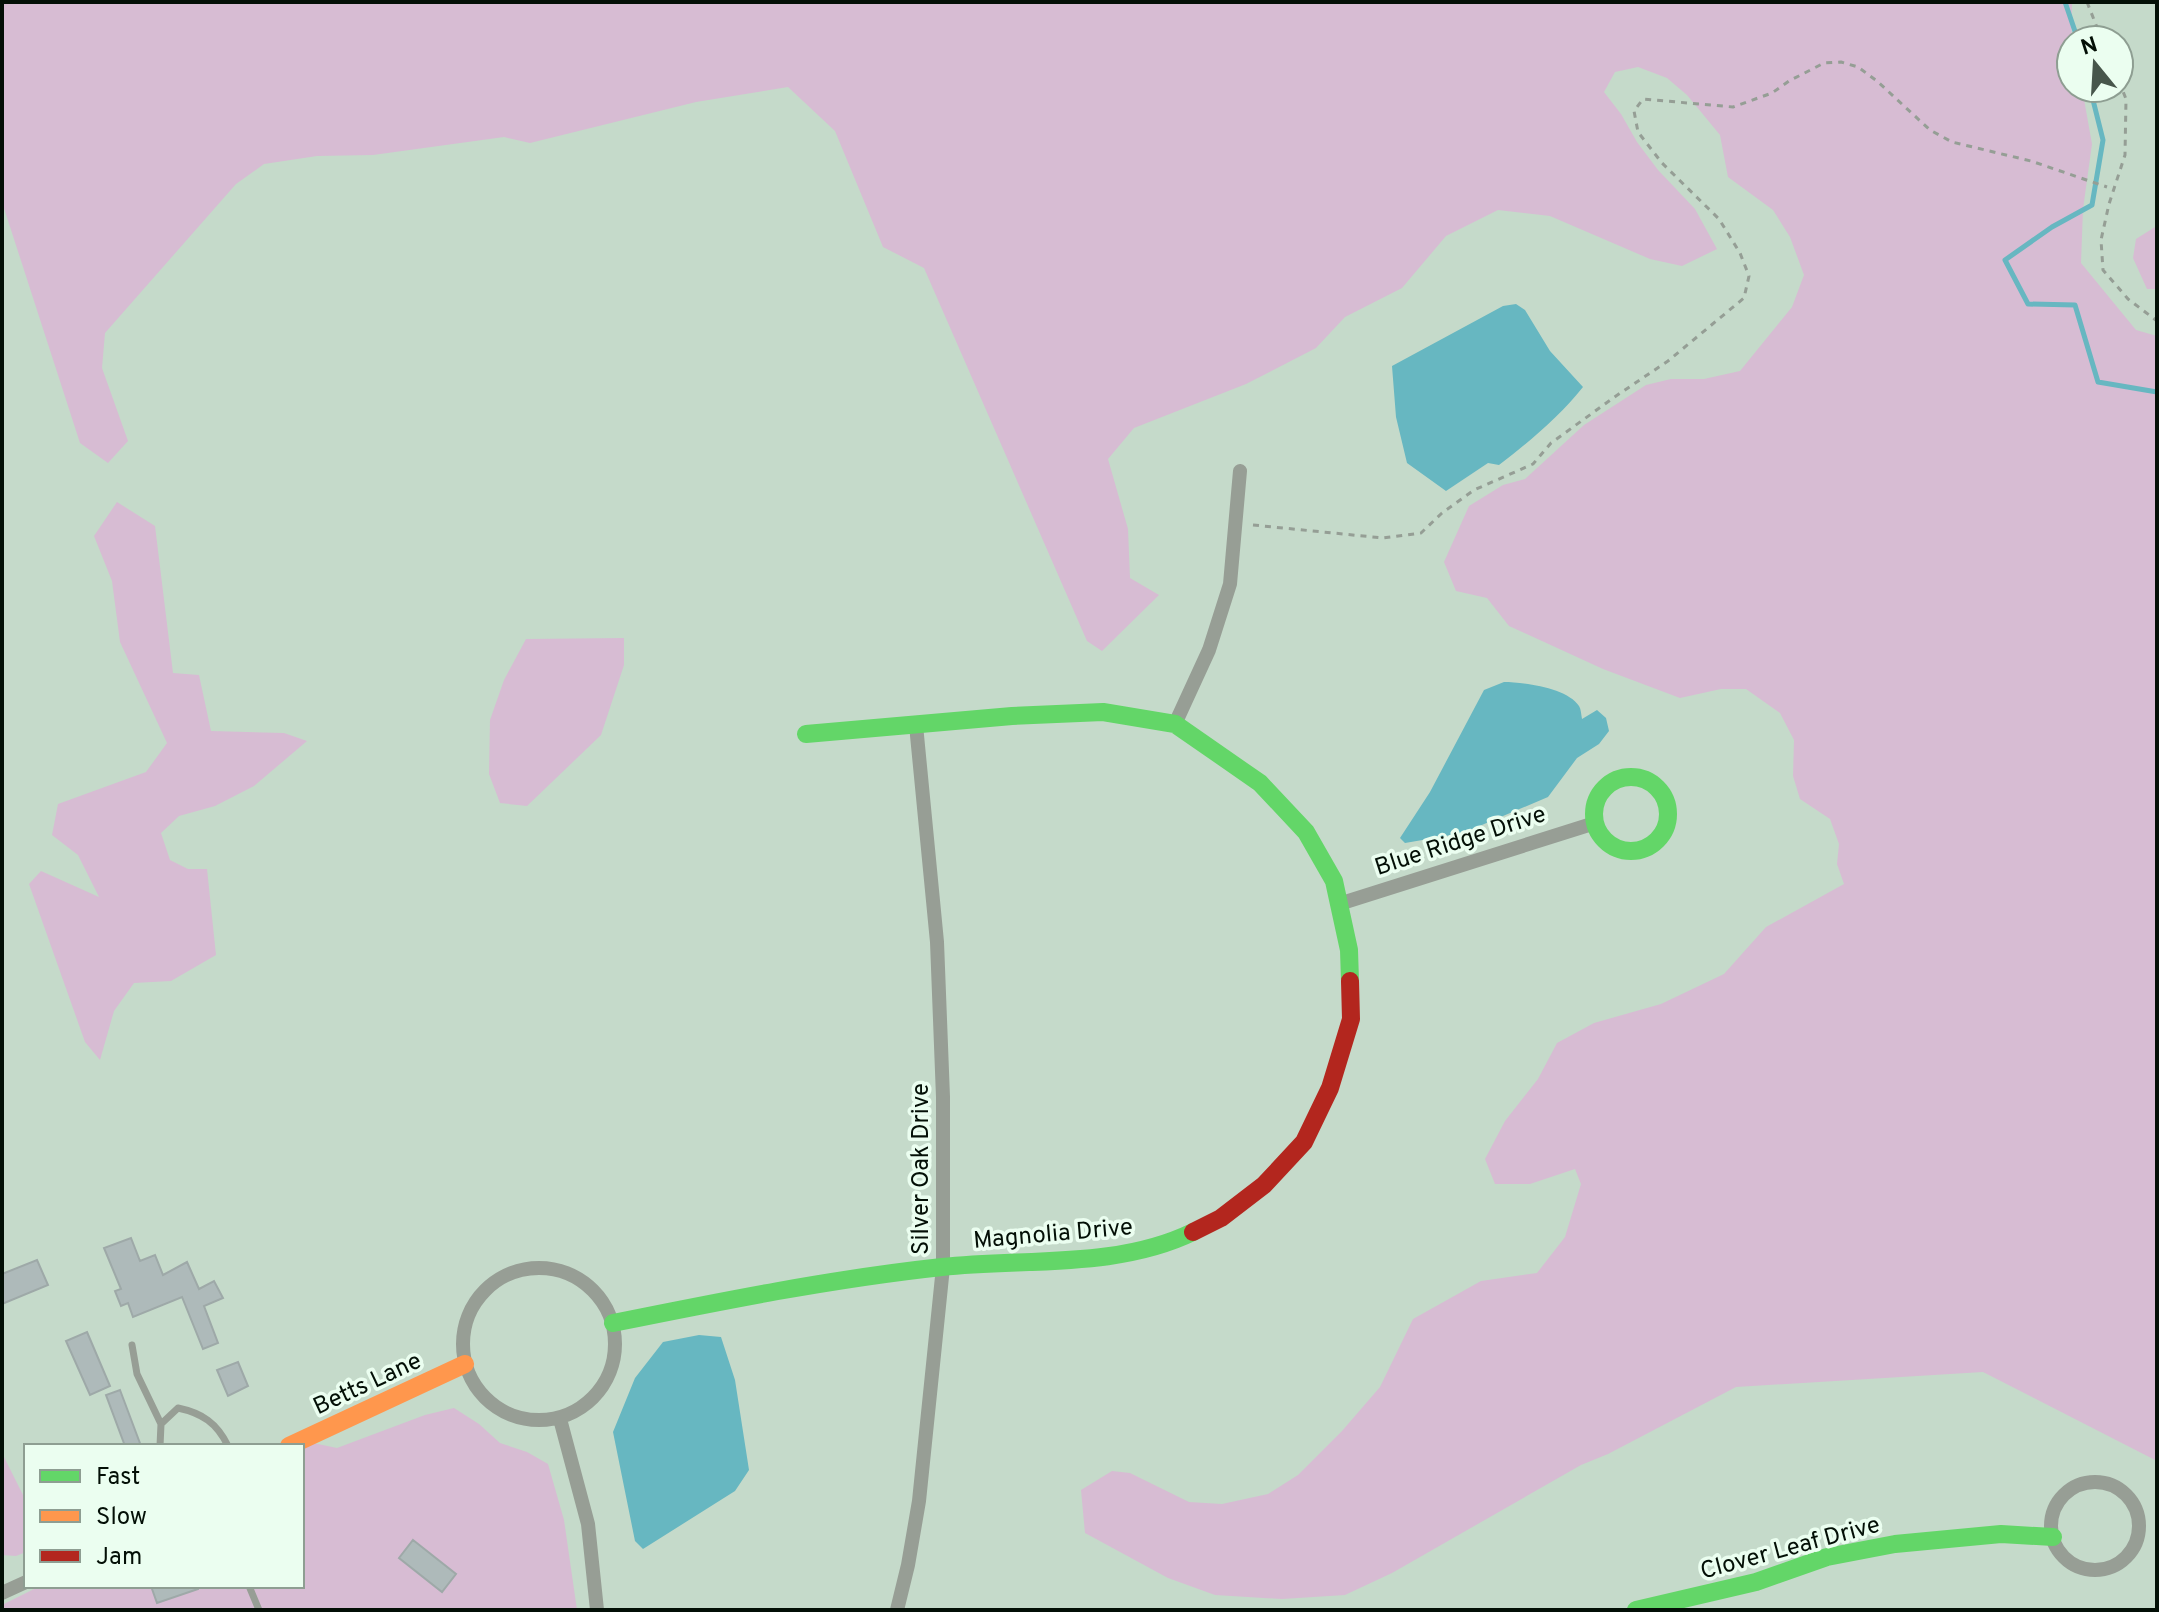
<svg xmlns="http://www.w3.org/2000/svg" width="2159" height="1612" font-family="Overpass,sans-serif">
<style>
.green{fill:#d7bcd3}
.water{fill:#67b7c1}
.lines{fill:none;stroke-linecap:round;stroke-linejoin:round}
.stream{stroke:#67b7c1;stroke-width:5}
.building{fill:#aebaba;stroke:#9ea9a8;stroke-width:2}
.path{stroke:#959e95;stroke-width:3;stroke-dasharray:6 6;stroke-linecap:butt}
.lane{stroke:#979e95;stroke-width:7}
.street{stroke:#979e95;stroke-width:14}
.fast{stroke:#63d668;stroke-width:18}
.slow{stroke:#ff974d;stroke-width:18}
.jam{stroke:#b3261e;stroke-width:18}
.labels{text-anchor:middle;stroke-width:7;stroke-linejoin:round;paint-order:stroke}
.street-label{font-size:24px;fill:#030f06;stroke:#ebfef0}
</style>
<rect width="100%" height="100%" fill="#c5daca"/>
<path class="green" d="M2 2H2072L2071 88H2082L2092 144 2083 209 2081 263 2136 330 2157 336V1461L1983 1372 1736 1387 1608 1454 1581 1465 1392 1573 1345 1595 1282 1599 1215 1595 1168 1578 1085 1533 1081 1490 1112 1471 1130 1473 1189 1502 1222 1504 1268 1494 1298 1475 1342 1431 1380 1387 1413 1319 1481 1281 1537 1273 1565 1237 1581 1184 1575 1169 1530 1184H1495L1485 1159 1505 1121 1538 1079 1557 1043 1594 1023 1661 1004 1724 974 1766 927 1844 884 1837 864 1839 844 1830 819 1800 799 1793 776 1794 740 1780 713 1746 689H1721L1680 698 1603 669 1509 626 1487 598 1456 591 1444 562 1469 506 1503 485 1525 479 1584 425 1646 385 1671 379H1704L1740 371 1792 307 1804 275 1790 237 1773 210 1728 177 1720 135 1687 95 1667 78 1638 67 1615 72 1604 92 1621 114 1637 142 1658 170 1695 209 1717 249 1682 266 1650 259 1550 216 1498 210 1446 236 1402 288 1345 317 1316 348 1246 384 1134 428 1108 459 1128 529 1130 578 1159 595 1102 651 1087 641 924 268 883 247 835 131 788 87 696 102 530 143 504 137 373 155 317 156 264 164 236 184 105 333 102 368 128 441 108 463 80 443 2 202Z
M2155 227 2157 228V289H2147L2133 258 2136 239Z
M117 502 155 526 173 673 199 675 211 731 284 733 307 741 254 786 215 806 179 816 161 833 170 860 188 869H207L216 955 171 981 134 983 114 1011 100 1060 85 1042 29 884 41 871 99 897 78 855 52 835 58 804 146 772 167 743 120 642 112 581 94 536Z
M624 638V665L601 735 527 806 500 803 489 774 490 720 504 680 526 639Z
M454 1408 479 1424 500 1443 527 1452 548 1464 564 1520 577 1610H2V1605L40 1586H302V1449L313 1443 337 1448 425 1415Z
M2 1453 26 1501V1552L16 1556 2 1555Z"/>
<path class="water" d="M1516 304 1525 310 1550 351 1583 387C1560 416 1529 442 1499 465L1488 463 1446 491 1407 463 1396 417 1392 366 1503 306Z
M1504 682C1523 682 1568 688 1579 706 1581 709 1581 714 1582 719L1597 710 1606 718 1609 731 1599 744 1577 758 1548 797 1463 833 1405 843 1400 838 1430 792 1484 690Z
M699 1335 721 1337 735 1380 749 1470 735 1491 643 1549 635 1541 613 1432 635 1378 663 1342Z"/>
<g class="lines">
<path class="stream" d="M2065 2 2078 40
M2090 88 2103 140 2092 205 2052 227 2005 260 2028 304 2075 305 2098 382 2157 392"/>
</g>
<path class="building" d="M131 1238 140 1261 155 1255 163 1275 187 1262 199 1289 214 1281 223 1298 204 1306 218 1343 203 1349 182 1297 133 1317 128 1303 121 1306 115 1291 121 1289 104 1248Z
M37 1260 48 1285 2 1304V1274Z
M87 1332 110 1386 90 1395 66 1341Z
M238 1362 248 1386 228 1396 217 1370Z
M120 1390 141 1446H125L106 1395Z
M413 1540 456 1574 442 1592 399 1558Z
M151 1586H198V1589L157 1603Z"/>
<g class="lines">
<path class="path" d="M2087 2 2102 40
M2119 81 2126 99 2125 155 2109 204 2101 240 2103 270 2128 299 2157 321
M1253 525 1383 538 1421 533 1442 513 1474 490 1533 464 1551 443 1616 396 1668 361 1744 298 1749 276 1740 253 1719 219 1662 163 1638 132 1634 111 1643 99 1733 107 1772 93 1789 81 1824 63 1841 62 1858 67 1877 81 1930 130 1952 142 2031 161 2107 187"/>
<path class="lane" d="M132 1345 137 1374 161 1424
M160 1446 161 1424 178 1408C202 1413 217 1423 228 1446
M249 1586 259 1610"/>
<path class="street" d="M1175 724 1209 650 1230 584 1240 471
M1339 904 1595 823
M463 1344a76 76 0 1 1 152 0a76 76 0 1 1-152 0Z
M560 1419 588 1524 597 1610
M2051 1526a44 44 0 1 1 88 0a44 44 0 1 1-88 0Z
M2 1593 26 1582
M897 1610 908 1565 919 1501 943 1267V1097L937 942 916 725"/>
<path class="fast" d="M806 734 1012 716 1103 712 1175 724 1260 783 1306 832 1334 881 1349 950 1350 981
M1594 814a37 37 0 1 1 74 0a37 37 0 1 1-74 0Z
M613 1323C722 1301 831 1279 942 1267 1025 1258 1117 1269 1193 1232
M1636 1610 1756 1582 1827 1557 1895 1544 2001 1534 2053 1537"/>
<path class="slow" d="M289 1446 465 1364"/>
<path class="jam" d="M1193 1232 1221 1218 1264 1185 1304 1142 1330 1088 1351 1019 1350 981"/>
</g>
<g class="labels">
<g class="street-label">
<text transform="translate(1460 840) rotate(-18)" y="8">Blue Ridge Drive</text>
<text transform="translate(920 1169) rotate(-90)" y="8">Silver Oak Drive</text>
<text transform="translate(1053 1233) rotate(-5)" y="8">Magnolia Drive</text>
<text transform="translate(367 1383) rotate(-25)" y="8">Betts Lane</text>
<text transform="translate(1790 1547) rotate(-15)" y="8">Clover Leaf Drive</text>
</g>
</g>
<rect width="2159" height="1612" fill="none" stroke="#030f06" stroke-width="8"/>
<rect x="24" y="1444" width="280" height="144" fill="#ebfef0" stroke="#8e9e92" stroke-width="2"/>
<rect x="40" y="1470" width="40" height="12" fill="#63d668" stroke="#8e9e92" stroke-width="2"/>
<text x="96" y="1484" font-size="24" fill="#030f06">Fast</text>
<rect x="40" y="1510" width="40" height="12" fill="#ff974d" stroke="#8e9e92" stroke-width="2"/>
<text x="96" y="1524" font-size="24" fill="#030f06">Slow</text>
<rect x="40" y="1550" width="40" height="12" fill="#b3261e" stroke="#8e9e92" stroke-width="2"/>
<text x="96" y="1564" font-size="24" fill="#030f06">Jam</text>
<g transform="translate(2095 64) rotate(342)"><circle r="38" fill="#ebfef0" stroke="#8e9e92" stroke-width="2"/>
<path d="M0-6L14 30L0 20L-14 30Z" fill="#47564b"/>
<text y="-12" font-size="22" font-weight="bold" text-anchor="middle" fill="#030f06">N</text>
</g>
</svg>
